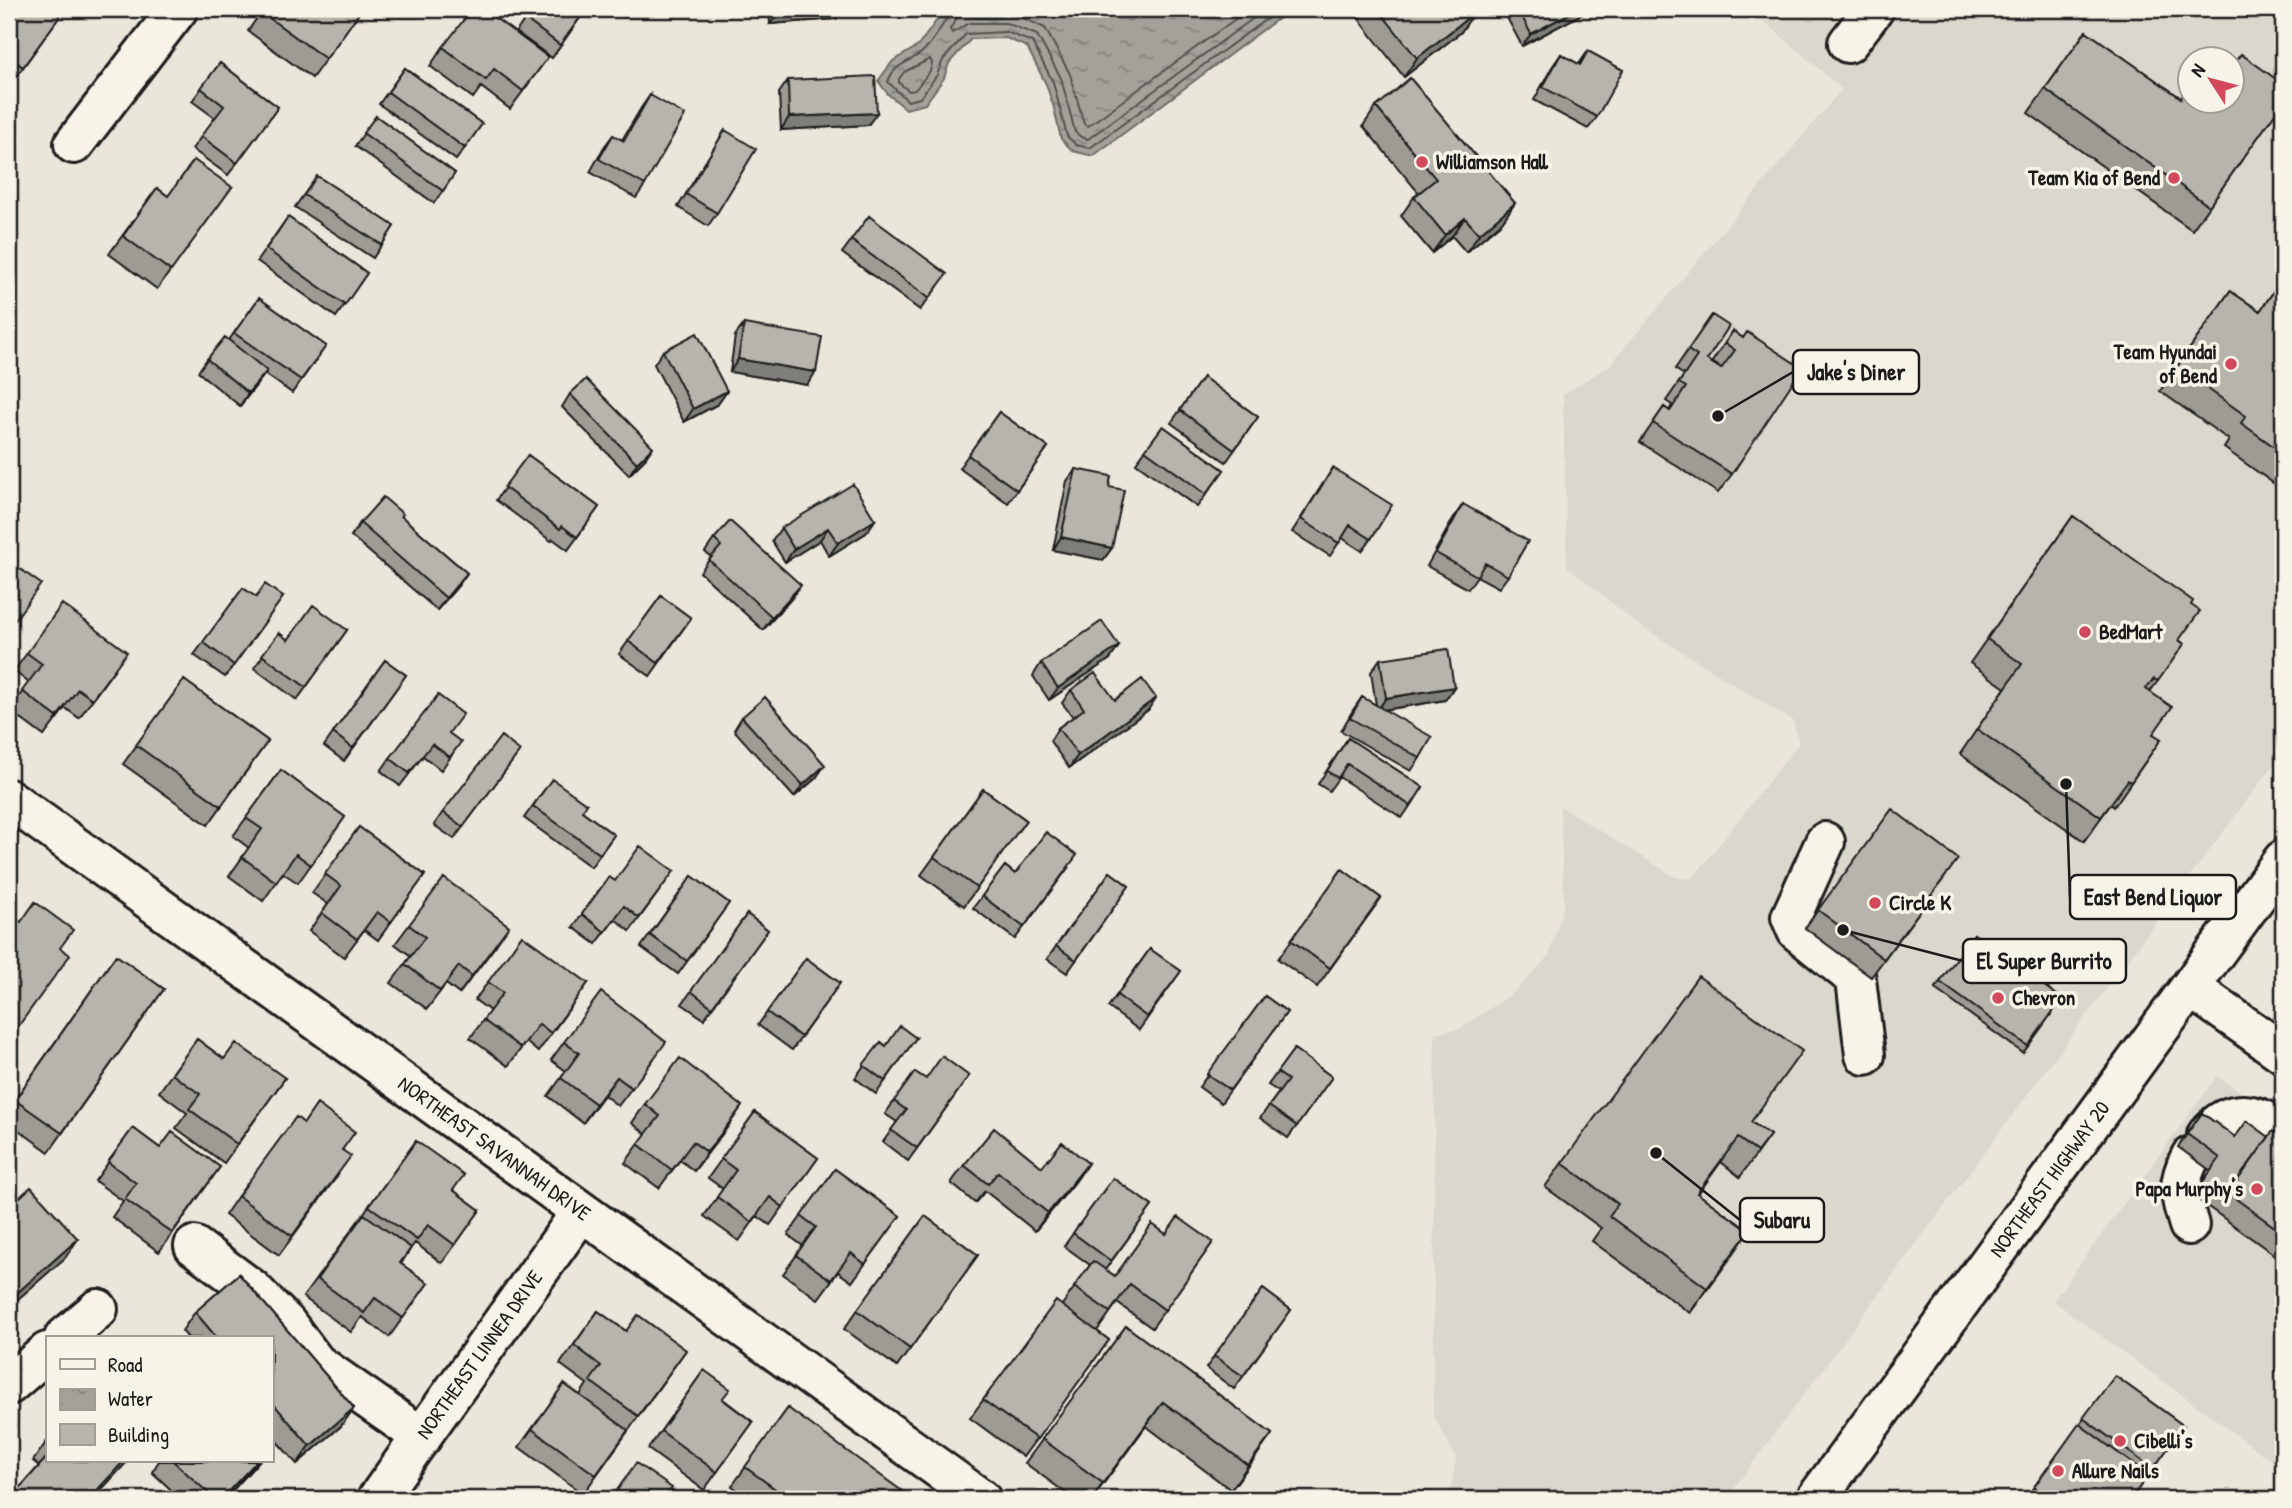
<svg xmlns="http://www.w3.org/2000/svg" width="2292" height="1508" font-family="'Patrick Hand',sans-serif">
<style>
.built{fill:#dad7ce;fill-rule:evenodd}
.water{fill:url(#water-ripples);stroke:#6d6c68;stroke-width:2}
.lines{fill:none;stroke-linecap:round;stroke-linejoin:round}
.shore{stroke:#52514e;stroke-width:2}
.minor-casing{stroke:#1c1c1c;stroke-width:44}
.major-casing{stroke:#1c1c1c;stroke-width:44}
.minor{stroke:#f7f3e8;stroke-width:38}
.major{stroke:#f7f3e8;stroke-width:38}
.wall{fill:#9d9b94;stroke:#1c1c1c;stroke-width:2}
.shaded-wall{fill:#7f7e78;stroke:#1c1c1c;stroke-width:2}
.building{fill:#b6b4ac;stroke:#1c1c1c;stroke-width:2}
.poi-dot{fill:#d1495b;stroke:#f7f3e8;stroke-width:2.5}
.labels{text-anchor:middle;stroke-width:7;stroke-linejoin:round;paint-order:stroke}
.poi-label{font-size:21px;font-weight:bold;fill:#1c1c1c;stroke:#f7f3e8;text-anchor:start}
.street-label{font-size:21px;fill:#1c1c1c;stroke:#f7f3e8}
.leader{fill:none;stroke:#1c1c1c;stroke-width:2.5}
.callout-dot{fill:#1c1c1c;stroke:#f7f3e8;stroke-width:2.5}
.callout{fill:#f7f3e8;stroke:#1c1c1c;stroke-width:2.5}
.callout-label{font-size:23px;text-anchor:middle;font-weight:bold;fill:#1c1c1c}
</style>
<defs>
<pattern id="water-ripples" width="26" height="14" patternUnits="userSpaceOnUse" patternTransform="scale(1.75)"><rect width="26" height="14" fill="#a3a19a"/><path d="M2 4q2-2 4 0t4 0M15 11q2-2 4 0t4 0" fill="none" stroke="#84827d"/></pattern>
</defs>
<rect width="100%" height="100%" fill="#eae6dc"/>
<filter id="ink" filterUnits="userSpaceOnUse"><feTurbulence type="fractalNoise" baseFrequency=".0143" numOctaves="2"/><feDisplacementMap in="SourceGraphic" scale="14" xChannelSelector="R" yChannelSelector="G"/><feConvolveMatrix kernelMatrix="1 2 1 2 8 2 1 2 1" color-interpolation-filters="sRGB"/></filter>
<g filter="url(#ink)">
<path class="built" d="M1750 9H2283V752L1726 1499H1450L1456 1458 1433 1414 1435 1033 1459 1029 1513 993 1549 956 1564 905 1560 806 1675 877 1692 879 1799 743 1793 721 1636 623 1567 566 1563 395 1610 365 1842 89ZM2190 60H2232V102H2190Z
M2217 1076 2283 1121V1469L2053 1301Z"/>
<path class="water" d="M945 9H1291L1093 156 1073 151 1061 139 1054 108 1046 84 1027 47 1006 38 971 39 949 63 944 78 925 104 906 109 888 94 878 81 893 61 918 46Z"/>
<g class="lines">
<path class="shore" d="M950 9 949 15C941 26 933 44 921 53 908 63 893 65 888 82L908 101 920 98 937 75 943 60 966 34 1006 32 1032 42 1053 82 1067 136 1076 145 1090 148 1280 9
M958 9 957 18 950 29 952 33 969 23H1006L1037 35 1061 78 1075 132 1081 137 1088 139 1266 9
M969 9 972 13H1012L1045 28 1070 74 1084 124 1088 126 1249 9
M930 59 932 63 930 71 915 90 909 91 899 83V79L904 72Z"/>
<g class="minor-casing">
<g id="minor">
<path d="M1848 43 1874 9"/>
<path d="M74 144 178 9"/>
<path id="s1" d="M9 799 981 1499"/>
<path d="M1825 842 1791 917 1797 931 1856 979 1865 1055"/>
<path d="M2191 988 2283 1053"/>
<path d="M2207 1135C2230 1106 2256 1112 2283 1131"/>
<path d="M2189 1225C2180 1195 2176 1184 2191 1156"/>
<path d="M194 1246 252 1289 286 1323 316 1363 422 1437"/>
<path d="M64 1338 98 1309"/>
<path d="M9 1385 47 1352"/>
<path id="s2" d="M377 1499 581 1212"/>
</g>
</g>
<g class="major-casing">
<g id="major">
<path id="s3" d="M1816 1499 2283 860"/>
</g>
</g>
<use href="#minor" class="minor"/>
<use href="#major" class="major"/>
</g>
<path class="wall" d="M9 9 60 16 14 80 9 76Z
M263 9 359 13 312 78 248 31Z
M511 9H574L582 15 552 58 516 32 525 19Z
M769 9H843L836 19 770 24Z
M1366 9H1471L1461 32 1404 77 1359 19Z
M1509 9H1588L1584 13 1522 46 1505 14Z
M2086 31 2181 98 2190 102H2283L2192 230 2028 113Z
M443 47 548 57 510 109 481 87 473 98 430 66Z
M1588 51 1597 117 1588 129 1534 100 1552 67 1561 54 1579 64Z
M220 63 278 107 228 175 192 149 215 118 192 101Z
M405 68 482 124 456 160 379 104Z
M788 80 868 125 781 130 779 93Z
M650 95 645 185 636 198 590 172 604 147 613 135 622 140 641 108Z
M1376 107 1515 203 1502 222 1466 252 1452 236 1432 253 1401 216 1414 197 1419 193 1363 126Z
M376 116 455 173 434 203 355 146Z
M725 130 717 213 708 226 678 207Z
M317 176 394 226 373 258 295 207Z
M232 187 157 289 109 254 157 188 168 196Z
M869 216 938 286 920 310 842 253Z
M288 217 367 273 336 317 257 261Z
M2283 278V490L2224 448 2229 440 2160 391 2230 291 2260 311Z
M259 298 326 346 292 393 265 374 240 406 198 372 207 359 229 340Z
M1712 315 1707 360 1721 369V368L1712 362 1733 331 1743 338 1732 474 1718 493 1640 442 1664 407 1669 411 1672 405 1666 401 1684 375 1675 369Z
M744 324 807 385 730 372 735 336Z
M663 351 727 391 718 404 684 422 654 364Z
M1203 377 1258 417 1226 462 1171 423Z
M570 394 644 460 629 475 562 407Z
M999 412 1048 447 1008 503 959 468Z
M1163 426 1224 470 1197 507 1136 463Z
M528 455 599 507 568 550 553 539 551 541 496 500Z
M1333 468 1371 539 1362 551 1342 538 1330 556 1292 532Z
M1076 469 1109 487 1112 548 1103 560 1053 550 1067 481Z
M1463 504 1508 576 1499 588 1477 576 1468 589 1427 566 1454 517Z
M401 516 467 573 458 586 437 610 351 536 360 523Z
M2073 516 2191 605 2179 640 2184 644 2150 692 2153 734 2161 739 2114 807 2111 804 2084 841 1960 754 2005 688 1970 663Z
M875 520 866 533 829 556 820 540 785 562 772 541 781 528Z
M714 539 792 598 763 630 700 572 711 557 705 552Z
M243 588 256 597H283L225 677 194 655Z
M661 596 691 618 650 676 619 654Z
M347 630 297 700 254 668 279 633 288 640Z
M1119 646 1110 659 1049 700 1033 676 1041 663Z
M27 653 114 670 79 718 65 708 44 736 9 710 29 683 14 671Z
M1380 659 1454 687 1445 700 1384 710 1420 758 1411 771 1341 731 1353 710 1362 697 1376 705 1371 672Z
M385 660 406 675 344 761 324 746Z
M184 680 268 741 208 825 123 764Z
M1071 690 1115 700 1148 710 1069 768 1050 741 1058 728 1073 717 1062 703Z
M742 717 816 778 794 797 734 730Z
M449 733 452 755 441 770 423 756 400 786 381 771 390 758Z
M1348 738 1423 787 1402 818 1339 777 1329 791 1318 784Z
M520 751 454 839 434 825 443 812Z
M281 770 345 817 298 883 283 873 263 901 229 876 249 848 233 836Z
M552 779 582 811 614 835 591 867 524 818Z
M983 789 1026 820 964 906 921 875Z
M359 827 425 875 378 940 364 930 344 957 309 931 328 904 312 893Z
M1005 866 1015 874 1068 868 1015 939 973 908Z
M1342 869 1381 898 1317 987 1278 959Z
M674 871 630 931 615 919 596 944 573 927 609 877 615 881Z
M1110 872 1129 886 1067 973 1047 959Z
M692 876 729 903 678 974 641 947Z
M1945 877 1871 977 1805 928 1818 910Z
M747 914 768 930 704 1019 682 1004Z
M409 925 496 945 459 994 446 984 427 1009 391 983 411 956 395 944Z
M1974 934 2062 999 2023 1053 1935 989Z
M1150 949 1181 971 1139 1030 1108 1007Z
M116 955 164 989 49 1152 9 1123V1108Z
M806 958 840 983 792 1050 758 1025Z
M488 982 588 983 538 1052 526 1042 508 1066 470 1038 490 1011 475 1000Z
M1265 996 1287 1012 1221 1103 1199 1087Z
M916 1038 876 1094 855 1078 881 1042 886 1046Z
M197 1039 224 1059 285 1078 224 1163 176 1128 187 1113 159 1092Z
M564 1042 653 1060 618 1106 604 1095 583 1123 548 1096 566 1071 551 1060Z
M1294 1049 1332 1077 1288 1138 1260 1118 1279 1092 1268 1085Z
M915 1072 926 1079 969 1076 908 1161 883 1142 897 1122 885 1114Z
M645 1104 729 1125 694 1171 680 1160 659 1188 625 1163 646 1134 632 1123Z
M755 1112 818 1158 770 1225 757 1216 739 1241 704 1216 723 1189 708 1178Z
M2202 1113 2235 1137H2269L2283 1139V1261L2193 1196 2211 1171 2178 1147Z
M1751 1122 1770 1135 1740 1177 1721 1162 1698 1194 1749 1231 1690 1313 1592 1241 1601 1228 1545 1187 1562 1163Z
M133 1128 160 1148 220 1167 159 1252 112 1217 123 1201 95 1181Z
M416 1141 453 1190 480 1210 442 1263 415 1243 411 1248 401 1264 428 1283 389 1337 362 1317 351 1332 303 1297Z
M343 1150 338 1175 279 1255 225 1215 238 1196Z
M1088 1163 1075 1182 1035 1231 985 1191 975 1203 951 1183 964 1165 1042 1167Z
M835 1169 900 1216 852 1282 838 1272 818 1299 783 1274 803 1246 788 1235Z
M1113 1178 1152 1206 1105 1270 1115 1276 1166 1234 1213 1242 1152 1328 1117 1303 1097 1331 1109 1340 1023 1457 970 1418 983 1400 1062 1305 1090 1265 1064 1246Z
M925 1216 978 1255 897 1367 844 1329Z
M239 1274 354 1408 341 1426 297 1464 271 1435V1338H188L182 1331 195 1312Z
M1263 1289 1291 1310 1234 1389 1206 1368Z
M598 1311 626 1331 686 1350 583 1494 519 1447 564 1384 580 1395 587 1384 560 1364Z
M1126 1326 1272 1434 1231 1490 1146 1426 1092 1499H1074L1025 1463Z
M704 1370 723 1399 753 1422 704 1490 648 1449Z
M2115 1376 2184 1426 2131 1499H2025Z
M788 1408 896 1499H750L732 1486Z
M47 1441V1461L93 1499H10L39 1466 33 1461Z
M159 1461H259L225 1499H181L152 1472Z"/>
<path class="shaded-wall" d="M818 9H843L836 19 770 24 779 12Z
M1578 9H1588L1584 13 1522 46 1531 34Z
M1474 13 1461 32 1404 77 1417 58Z
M877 113 868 125 781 130 789 117Z
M1515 203 1502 222 1466 252 1479 234Z
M1465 218 1452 236 1432 253 1445 235Z
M738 359 816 372 807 385 730 372Z
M267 371 258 383 240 406 248 393Z
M727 391 718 404 684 422 693 409Z
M653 447 644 460 629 475 637 463Z
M875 520 866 533 829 556 838 543Z
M828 528 820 540 785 562 794 549Z
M1061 537 1112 548 1103 560 1053 550Z
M467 573 458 586 437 610 446 598Z
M801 585 792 598 763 630 772 617Z
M1119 646 1110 659 1049 700 1058 688Z
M1454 687 1445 700 1377 711 1386 698Z
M1156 698 1148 710 1069 768 1078 755Z
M825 765 816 778 794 797 803 785Z
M509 926 496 945 459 994 472 976Z
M617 1077 604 1095 583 1123 596 1104Z
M742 1106 729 1125 694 1171 707 1152Z
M1088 1163 1075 1182 1035 1231 1048 1213Z
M1749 1231 1732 1256 1690 1313 1707 1288Z
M78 1239 65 1258 9 1307V1300Z
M1163 1402 1146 1426 1092 1499 1103 1483Z
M354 1408 341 1426 297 1464 310 1446Z
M1272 1434 1255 1458 1231 1490 1248 1465Z
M124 1461H128L93 1499H89Z
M257 1461H259L225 1499H221Z"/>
<path class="building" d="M9 9H50L60 16 23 67 9 57Z
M263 9H353L359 13 326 59 261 12Z
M472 9H483L548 57 523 91 494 69 486 80 443 47Z
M533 9H574L582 15 560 45 525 19Z
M779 9H818L779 12Z
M1378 9H1471L1474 13 1417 58Z
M1518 9H1578L1531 34Z
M2086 31 2181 98 2189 87 2190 89V102H2232V66L2241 54 2283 84V102L2209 206 2045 89Z
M1588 51 1623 70 1597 117 1543 87 1561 54 1580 65Z
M220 63 278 107 237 163 201 136 224 106 201 88Z
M405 68 482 124 465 148 388 92Z
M875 76 877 113 789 117 788 80Z
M1410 78 1515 203 1479 234 1465 218 1445 235 1414 197 1436 179 1376 107Z
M650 95 685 115 645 185 599 159 613 135 624 141Z
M376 116 455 173 443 191 363 133Z
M725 130 756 149 717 213 686 194Z
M194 160 232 187 171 271 123 236 157 188 168 196Z
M317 176 394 226 382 245 304 195Z
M869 216 947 274 929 298 851 240Z
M288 217 367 273 345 305 266 249Z
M2283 278V453L2241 423 2246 416 2177 367 2230 291 2260 311Z
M259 298 326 346 301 380 234 333Z
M1712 315 1729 326 1707 360 1721 369 1735 350 1725 343 1733 331 1743 338 1747 332 1802 368 1732 474 1653 423 1664 407 1670 411 1686 387 1679 383 1697 356 1688 350Z
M744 324 822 337 816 372 738 359Z
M697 333 727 391 693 409 663 351Z
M225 337 267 371 248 393 207 359Z
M1203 377 1258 417 1234 450 1180 410Z
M586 379 653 447 637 463 570 394Z
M999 412 1048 447 1017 490 968 455Z
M1163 426 1224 470 1206 494 1145 450Z
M528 455 599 507 577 537 562 526 560 529 504 487Z
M1333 468 1392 505 1371 539 1350 525 1339 543 1301 519Z
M1076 469 1111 476 1109 487 1124 490 1112 548 1061 537Z
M853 484 875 520 838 543 828 528 794 549 781 528Z
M383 497 403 514 401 516 467 573 446 598 360 523Z
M1463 504 1528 541 1508 576 1485 563 1477 576 1436 553Z
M2073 516 2193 601 2191 605 2200 611 2179 640 2184 644 2158 681 2154 679 2146 689 2172 707 2153 734 2161 739 2131 782 2128 780 2101 817 1977 729 2022 664 1987 639Z
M730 521 801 585 772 617 709 560 721 546 714 539Z
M9 561 41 584 9 628Z
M265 584 283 597 234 665 203 642 243 588 256 597Z
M661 596 691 618 658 663 628 641Z
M62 604 127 652 92 699 78 689 57 717 22 691 42 664 27 653Z
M313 605 347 630 306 687 262 655 279 633 288 640Z
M1102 621 1119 646 1058 688 1041 663Z
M1448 649 1454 687 1386 698 1380 659Z
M385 660 406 675 353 748 333 733Z
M1095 673 1115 700 1142 679 1156 698 1078 755 1058 728 1084 709 1071 690Z
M184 680 268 741 221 806 136 745Z
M438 695 463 714 449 733 461 742 450 757 432 744 409 773 390 758Z
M765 697 825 765 803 785 742 717Z
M1362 697 1432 737 1420 758 1350 718Z
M501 736 520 751 463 827 443 812Z
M1348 738 1423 787 1411 806 1347 764 1338 778 1327 771Z
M281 770 345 817 311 865 296 854 276 882 242 857 262 829 246 818Z
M552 779 587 804 582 811 614 835 600 854 533 806Z
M983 789 1026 820 977 888 934 857Z
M1892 809 1958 859 1884 959 1818 910Z
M359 827 425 875 391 922 377 912 357 939 322 913 341 886 325 874Z
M1046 832 1077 855 1024 927 982 896 1005 866 1015 874Z
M640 846 674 871 639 918 624 906 605 932 582 914 609 877 615 881Z
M1342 869 1381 898 1330 968 1291 940Z
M1110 872 1129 886 1076 960 1056 946Z
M692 876 729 903 687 961 650 935Z
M444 878 509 926 472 976 459 966 440 991 405 964 425 937 409 925Z
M35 902 73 930 60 948 70 955 12 1035 9 1033V921L12 916 21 922Z
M747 914 768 930 712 1007 691 991Z
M1974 934 2062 999 2028 1046 1940 982Z
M522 935 588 983 551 1033 539 1024 521 1048 483 1020 503 993 488 982Z
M1150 949 1181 971 1147 1017 1117 995Z
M116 955 164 989 62 1133 15 1100Z
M806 958 840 983 801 1037 767 1012Z
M1698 976 1802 1051 1751 1122 1770 1135 1757 1152 1738 1138 1697 1193 1749 1231 1707 1288 1609 1216 1618 1204 1562 1163Z
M601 992 666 1042 632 1088 617 1077 596 1104 561 1078 579 1053 564 1042Z
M1265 996 1287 1012 1230 1090 1207 1074Z
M900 1026 916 1038 885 1081 863 1065 881 1042 886 1046Z
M197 1039 224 1059 236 1043 285 1078 237 1144 189 1109 200 1094 172 1074Z
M1294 1049 1332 1077 1297 1126 1269 1106 1288 1080 1277 1072Z
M942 1056 969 1076 917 1148 891 1130 906 1110 894 1101 915 1072 926 1079Z
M680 1058 742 1106 707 1152 693 1142 672 1170 638 1144 660 1116 645 1104Z
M317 1104 355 1132 342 1150 351 1156 292 1236 238 1196 296 1117 304 1123Z
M755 1112 818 1158 783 1207 770 1197 752 1222 717 1197 736 1170 721 1159Z
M2202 1113 2235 1137 2247 1121 2269 1137 2224 1199 2202 1183 2220 1158 2187 1134Z
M133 1128 160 1148 172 1132 220 1167 172 1233 125 1199 136 1183 108 1162Z
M994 1128 1042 1167 1062 1142 1088 1163 1048 1213 998 1172 988 1184 964 1165Z
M2273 1131 2283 1139V1233L2228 1193Z
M416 1141 464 1175 453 1190 480 1210 455 1245 428 1225 417 1240 369 1206Z
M835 1169 900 1216 865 1264 851 1253 831 1280 796 1255 816 1227 801 1216Z
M1113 1178 1152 1206 1111 1261 1073 1233Z
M31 1187 78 1239 9 1300V1207Z
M364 1214 411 1248 400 1263 428 1283 403 1318 375 1298 364 1313 317 1279Z
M925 1216 978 1255 910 1349 857 1310Z
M1178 1217 1213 1242 1165 1310 1130 1284 1110 1312 1074 1287 1093 1261 1115 1276 1152 1224 1166 1234Z
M239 1274 354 1408 310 1446 271 1401V1338H217L195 1312Z
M1263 1289 1291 1310 1243 1376 1214 1356Z
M1056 1301 1109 1340 1037 1439 983 1400Z
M598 1311 626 1331 638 1315 686 1350 638 1416 590 1381 601 1366 574 1345Z
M1126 1326 1272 1434 1248 1465 1163 1402 1103 1483 1042 1439Z
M704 1370 730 1389 722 1399 753 1422 717 1472 661 1431Z
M2115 1376 2184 1426 2153 1469 2083 1418Z
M564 1384 628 1430 596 1475 532 1429Z
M788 1408 902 1491 896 1499H789L745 1467Z
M2079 1424 2148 1475 2131 1499H2051L2034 1487Z
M47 1457V1461H124L89 1499H13L11 1498Z
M173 1461H257L221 1499H215Z
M636 1463 672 1488 664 1499H611Z
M2034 1487 2051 1499H2025Z"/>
</g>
<g class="poi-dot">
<circle cx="1422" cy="162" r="7"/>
<circle cx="2174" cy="178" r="7"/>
<circle cx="2231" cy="364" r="7"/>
<circle cx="2085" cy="632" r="7"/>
<circle cx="1875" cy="903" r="7"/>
<circle cx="1998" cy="998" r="7"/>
<circle cx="2257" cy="1189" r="7"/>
<circle cx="2120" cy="1441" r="7"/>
<circle cx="2058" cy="1471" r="7"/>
</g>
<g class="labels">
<g class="poi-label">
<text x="1436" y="169">Williamson Hall</text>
<text x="2160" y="185" text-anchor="end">Team Kia of Bend</text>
<text x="2217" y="359" text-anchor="end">Team Hyundai<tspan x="2217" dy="24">of Bend</tspan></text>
<text x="2099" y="639">BedMart</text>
<text x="1889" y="910">Circle K</text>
<text x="2012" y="1005">Chevron</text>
<text x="2243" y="1196" text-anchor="end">Papa Murphy's</text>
<text x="2134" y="1448">Cibelli's</text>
<text x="2072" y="1478">Allure Nails</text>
</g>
<g class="street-label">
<text dy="7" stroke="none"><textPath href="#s1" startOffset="598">NORTHEAST SAVANNAH DRIVE</textPath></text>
<text dy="7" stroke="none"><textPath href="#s3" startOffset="396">NORTHEAST HIGHWAY 20</textPath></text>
<text dy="7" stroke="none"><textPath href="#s2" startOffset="177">NORTHEAST LINNEA DRIVE</textPath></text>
</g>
</g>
<path class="leader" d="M1718 416L1793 372M2066 784L2070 897M1843 930L1963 961M1656 1153L1740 1220"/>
<g class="callout-dot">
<circle cx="1718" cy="416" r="7"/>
<circle cx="2066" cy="784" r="7"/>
<circle cx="1843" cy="930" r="7"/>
<circle cx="1656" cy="1153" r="7"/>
</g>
<g class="callout">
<rect x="1793" y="350" width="126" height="44" rx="7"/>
<rect x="2070" y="875" width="166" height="44" rx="7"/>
<rect x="1963" y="939" width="163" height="44" rx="7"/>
<rect x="1740" y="1198" width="84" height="44" rx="7"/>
</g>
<g class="callout-label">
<text x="1856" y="380">Jake's Diner</text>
<text x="2153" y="905">East Bend Liquor</text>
<text x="2044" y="969">El Super Burrito</text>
<text x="1782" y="1228">Subaru</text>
</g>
<rect width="2292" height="1508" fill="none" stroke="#f7f3e8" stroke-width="35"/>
<rect x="18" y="18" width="2257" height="1473" fill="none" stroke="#1c1c1c" stroke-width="2.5" filter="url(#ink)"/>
<rect x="46" y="1336" width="228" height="126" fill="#f7f3e8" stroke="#9f9d96" stroke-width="2"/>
<rect x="60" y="1359" width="35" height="10" fill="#f7f3e8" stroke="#9f9d96" stroke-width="2"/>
<text x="108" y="1372" font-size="21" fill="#1c1c1c">Road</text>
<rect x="60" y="1389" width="35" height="21" fill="url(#water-ripples)" stroke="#9f9d96" stroke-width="2"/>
<text x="108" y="1406" font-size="21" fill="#1c1c1c">Water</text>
<rect x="60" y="1424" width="35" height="21" fill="#b6b4ac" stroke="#9f9d96" stroke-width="2"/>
<text x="108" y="1442" font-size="21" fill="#1c1c1c">Building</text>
<g transform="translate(2211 80) rotate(306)"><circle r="33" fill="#f7f3e8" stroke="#9f9d96" stroke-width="2"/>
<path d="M0-5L12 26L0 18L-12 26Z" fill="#d1495b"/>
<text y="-10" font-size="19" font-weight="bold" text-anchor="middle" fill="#1c1c1c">N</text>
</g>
</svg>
